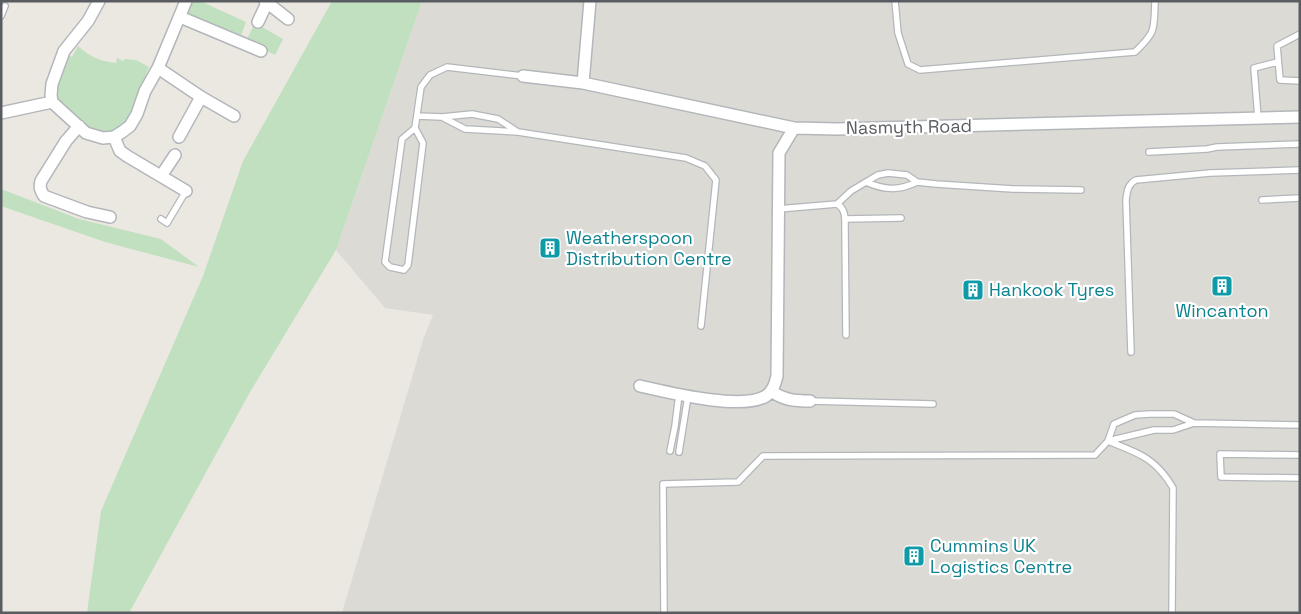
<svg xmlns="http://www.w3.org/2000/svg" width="1301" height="614" font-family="'Space Grotesk',sans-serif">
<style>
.industrial{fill:#dcdad5}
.green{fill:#c0e0bf}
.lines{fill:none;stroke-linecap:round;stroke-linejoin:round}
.lane-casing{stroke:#b3b6ba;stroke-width:8}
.street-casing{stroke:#b3b6ba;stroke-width:14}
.lane{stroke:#fff;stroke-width:5.5}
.street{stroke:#fff;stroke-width:11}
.labels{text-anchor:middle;stroke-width:4.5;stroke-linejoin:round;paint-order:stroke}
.street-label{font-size:18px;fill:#595c60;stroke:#fff}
.culture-label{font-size:18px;fill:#0d838f;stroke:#fff;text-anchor:start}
</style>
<rect width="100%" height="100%" fill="#ebe8e1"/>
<path class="industrial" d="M422 1H1300V613H342L424 337 433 315 385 308 336 250Z"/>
<path class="green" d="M191 1H200L246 22 241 35 185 13Z
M332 1H422L336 250 250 392 129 613H87L101 511 203 276 243 161Z
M255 23 283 39 275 55 246 41Z
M78 46C90 57 100 61 116 63L117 58 123 61 125 59 136 60 149 67C137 91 132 147 91 130 81 125 68 109 58 101 53 87 63 68 69 55L72 57Z
M1 189 79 219 161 239 199 267 105 242 1 206Z"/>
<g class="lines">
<g class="lane-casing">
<path id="lane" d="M895 1 898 33 908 64 920 70 1135 52C1156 32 1154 30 1155 1
M1 16 5 6
M1300 34 1277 46 1280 80 1300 81
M417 116 442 117 472 114 498 119 518 132 465 129 442 117
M1258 118 1254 68 1277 62
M415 128 402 139 385 262 390 267 404 270 408 265 423 143 415 128 421 87 430 75 447 67 523 76
M518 132 686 158 705 166 716 180 701 326
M1149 152 1207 149 1217 147 1300 144
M866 182C884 190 899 191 917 182
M1262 200 1300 198
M837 204 851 191 866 182 878 175 888 173 907 175 917 182 936 184 1013 189 1081 190
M778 209 837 204C846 209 845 219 845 228L846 335
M161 219 167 223 186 191
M845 219 901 218
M1131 352 1126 200C1127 191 1128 184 1136 180L1210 173 1300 170
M810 401 933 404
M1108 441C1138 453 1156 458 1173 488L1172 613
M1108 441 1154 430H1173L1194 423 1300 425
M670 451 675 426 679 394
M679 452 688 396
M1300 455 1220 454 1221 477 1300 478
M664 613 663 484 738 482 763 456 1095 455 1108 441 1114 424 1135 415 1150 414H1174L1194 423"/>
</g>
<g class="street-casing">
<path id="street" d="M265 1 288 19
M180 17 261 51
M258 22 267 3
M158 68 201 97 234 116
M523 76 583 83 794 128 837 129 1300 117
M583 83 590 1
M52 102 51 95 52 84 64 51 88 21 99 1
M1 113 52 102 86 133 103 138 114 137 122 132 130 126 137 114 145 91 158 68 186 1
M79 126 66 141 41 181C39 188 41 191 44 196L87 212 110 217
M114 137 120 151 127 156 186 191
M179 137 201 97
M161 176 175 155
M640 386C667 392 742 411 766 396 773 391 775 384 777 376L779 153 794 128
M771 391C784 400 794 401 810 401"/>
</g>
<use href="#lane" class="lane"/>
<use href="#street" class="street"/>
</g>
<defs>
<g id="building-square" transform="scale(1.125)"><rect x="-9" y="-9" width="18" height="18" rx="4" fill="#0f9aa8" stroke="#fff"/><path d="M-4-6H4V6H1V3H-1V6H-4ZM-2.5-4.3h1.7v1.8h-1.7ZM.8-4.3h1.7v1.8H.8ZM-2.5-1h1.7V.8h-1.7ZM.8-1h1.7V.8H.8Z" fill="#fff"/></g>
</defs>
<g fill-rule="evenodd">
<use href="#building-square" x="550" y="248"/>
<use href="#building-square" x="1222" y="286"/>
<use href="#building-square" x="973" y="290"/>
<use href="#building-square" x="914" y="556"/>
</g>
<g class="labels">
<g class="street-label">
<text transform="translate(909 127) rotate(-1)" y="6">Nasmyth Road</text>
</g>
<g class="culture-label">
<text x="566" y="244">Weatherspoon<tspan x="566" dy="21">Distribution Centre</tspan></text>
<text x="989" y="296">Hankook Tyres</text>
<text x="1222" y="317" text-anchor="middle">Wincanton</text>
<text x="930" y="552">Cummins UK<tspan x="930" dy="21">Logistics Centre</tspan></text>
</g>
</g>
<rect width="1301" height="614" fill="none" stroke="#595c60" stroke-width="5"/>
</svg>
